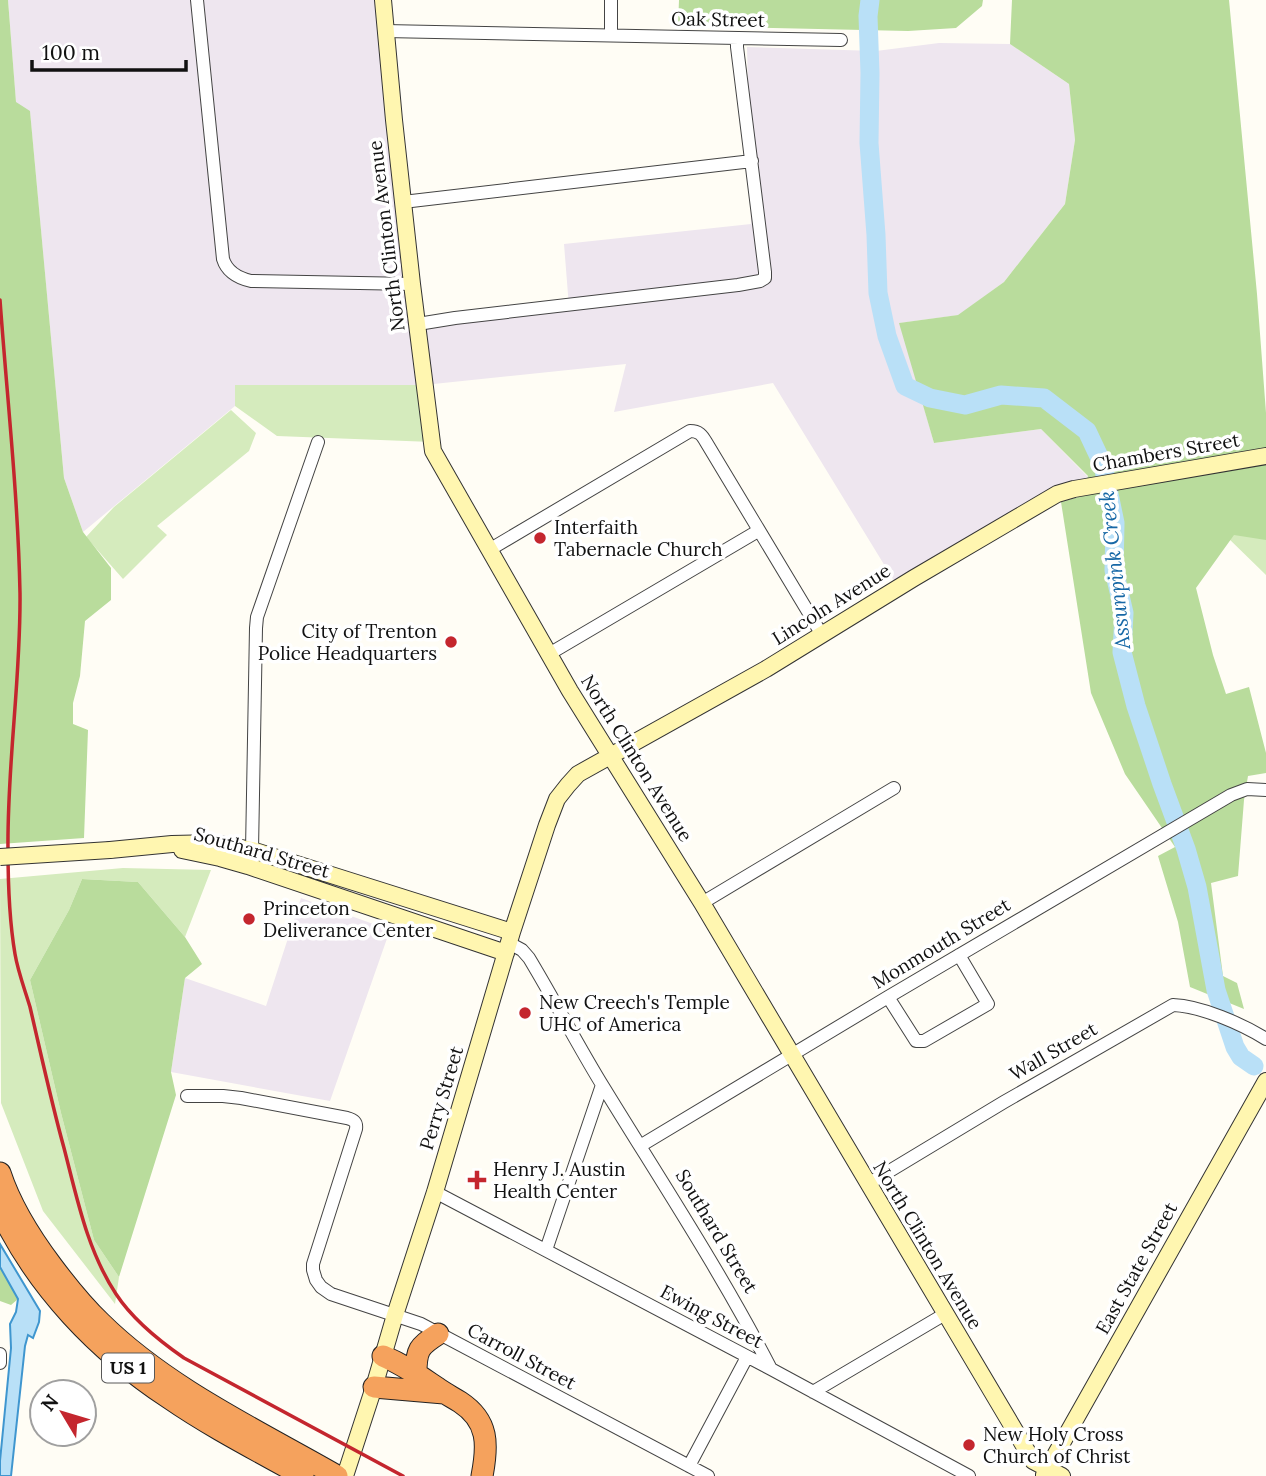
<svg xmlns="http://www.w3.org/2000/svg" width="1266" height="1476" font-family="Lora,serif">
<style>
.industrial{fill:#eee6ef}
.green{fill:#d5ebbd}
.forest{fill:#b9dc9c}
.water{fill:#b9e0f7;stroke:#3f96cf;stroke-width:2}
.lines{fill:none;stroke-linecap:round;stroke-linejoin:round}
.river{stroke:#b9e0f7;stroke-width:19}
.street-casing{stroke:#444;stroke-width:14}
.secondary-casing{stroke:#333;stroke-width:18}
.highway-casing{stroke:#222;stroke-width:23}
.street{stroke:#fff;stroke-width:12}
.secondary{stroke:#fff6b0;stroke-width:16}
.highway{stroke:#f5a25d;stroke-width:21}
.rail{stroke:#c4262e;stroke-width:3.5}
.secondary-bridge-casing{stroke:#333;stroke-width:18;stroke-linecap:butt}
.secondary-bridge{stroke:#fff6b0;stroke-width:16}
.poi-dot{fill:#c4262e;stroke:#fff;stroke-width:2.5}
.labels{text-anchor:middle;stroke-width:7;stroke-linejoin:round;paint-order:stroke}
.shield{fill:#fff;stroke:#585858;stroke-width:2}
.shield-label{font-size:18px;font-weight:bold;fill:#111}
.street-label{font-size:19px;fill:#111;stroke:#fff}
.poi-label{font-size:19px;fill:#111;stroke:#fff;text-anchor:start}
.water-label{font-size:21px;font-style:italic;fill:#1768a6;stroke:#fff}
</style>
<rect width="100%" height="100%" fill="#fffdf5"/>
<path class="industrial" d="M8 0H388L417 319 569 307 564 244 751 224 747 47 876 51 939 43 1010 44 1069 84 1075 140 1065 204 1004 282 959 315 900 323 934 443 1041 429 1088 477 1089 494 1061 502 899 589 773 383 614 412 626 364 424 385H236L235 406 83 532 64 478 30 112 16 103Z
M301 898 390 930 330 1101 171 1072 185 978 266 1006Z"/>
<path class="green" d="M235 385H424L432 442 277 436 235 406Z
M231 410 256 433 249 451 157 526 167 535 123 579 86 537 114 507Z
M1266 480V575L1183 494Z
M123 868 211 870 185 937 138 882 82 879 69 910 30 980 61 1113 94 1240 119 1277 115 1304 43 1211 1 1103 0 879Z"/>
<path class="forest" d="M0 0H8L16 102 30 111 64 478 83 532 111 568V600L85 621 80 676 73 703V724L88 730 84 838 0 844Z
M679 0H983L982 6 956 28 908 31 678 26Z
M1012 0H1229L1257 294 1266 413V540L1234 535 1196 588 1213 655 1226 694 1249 687 1266 753V773L1248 776 1244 800 1238 876 1211 883 1223 976 1237 983 1244 1009 1190 987 1178 922 1158 856 1175 847 1125 774 1091 693 1061 502 1089 494 1085 485 1088 476 1041 429 934 443 899 323 958 315 1004 282 1065 204 1075 140 1069 84 1010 44Z
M82 879 138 882 185 937 202 964 185 978 171 1072 176 1095 119 1277 94 1240 61 1113 30 980 69 910Z
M0 1267 18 1299 11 1305 0 1301Z"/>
<path class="water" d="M0 1244 40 1311 39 1322 33 1338 28 1335 25 1346 11 1476H0V1461L11 1348 10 1324 16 1312 18 1299 0 1267Z"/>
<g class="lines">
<path class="river" d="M870 0 868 16 870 73 869 143 876 235 878 293 887 336 905 386 930 398 965 405 1001 395 1044 398 1087 431 1103 465 1115 523 1114 570 1124 613 1122 652 1136 706 1162 784 1186 849 1197 887 1216 990 1235 1047 1241 1057 1254 1066"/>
<g class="street-casing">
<path id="street" d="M197 0 223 259C227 272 238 278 251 281L412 284
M385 31 841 40
M611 35V0
M403 202 752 161
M418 324 455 318 738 285 760 281 765 278V272L737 47V38
M489 550 690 431C699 431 702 435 706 442L822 635
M549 654 758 531
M250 859 252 850 256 628 257 617 318 442
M702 903 894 788
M509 943 522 950 529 958C555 1001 578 1046 604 1088 661 1181 721 1272 771 1369
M888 997 916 1041H924L988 1004 959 955
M187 1096H223L241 1098 347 1118C354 1120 357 1122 356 1129L313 1264V1270L316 1280 321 1287 331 1294 421 1324 708 1476
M640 1146 888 997 1231 795 1247 789 1266 790
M868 1184 1004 1102 1173 1005C1201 1006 1242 1024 1266 1039
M435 1192 771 1369 969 1476
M546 1250 602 1085
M0 1354V1363
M813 1392 945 1314
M689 1466 747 1357"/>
</g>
<g class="secondary-casing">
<path id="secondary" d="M383 0 394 120 412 284 433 451 570 691 702 903 1033 1461 1062 1476
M110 850 172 844 215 843 252 850 512 932
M182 850 220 858 248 866 506 953
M1044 1475 1266 1081
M345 1476 374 1387 395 1315 435 1192 512 932 547 825 557 799 568 785 578 774 766 669 914 578 1057 494 1074 489 1266 456"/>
</g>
<g class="highway-casing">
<path id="highway" d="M0 1173C11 1207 31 1238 52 1266 67 1286 83 1306 101 1323 167 1388 257 1430 337 1476
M0 1210C37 1288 98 1351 169 1398 211 1427 258 1451 303 1476
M383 1356C404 1365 418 1375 436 1387 444 1393 452 1397 460 1402 489 1421 488 1445 482 1476
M416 1373C416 1350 419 1346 438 1334
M374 1387 444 1393"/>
</g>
<use href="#street" class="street"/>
<use href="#secondary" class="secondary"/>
<use href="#highway" class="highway"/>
<path class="rail" d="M0 300C7 397 18 495 20 593 21 679 7 763 8 849 8 884 9 919 15 954 18 972 25 990 30 1007 41 1054 51 1101 64 1148 77 1198 87 1250 116 1294 133 1320 158 1340 184 1358L403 1476"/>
<g class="secondary-bridge-casing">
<path id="secondary-bridge" d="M0 857 110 850"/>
</g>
<use href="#secondary-bridge" class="secondary-bridge"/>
</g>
<g class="poi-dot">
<circle cx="540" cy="538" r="7"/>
<circle cx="451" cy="642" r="7"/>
<circle cx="249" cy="919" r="7"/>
<circle cx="525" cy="1013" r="7"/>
<path d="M473.5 1169.5h7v7h7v7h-7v7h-7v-7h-7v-7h7z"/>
<circle cx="969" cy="1445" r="7"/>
</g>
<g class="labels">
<rect class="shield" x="102" y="1353.5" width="52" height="29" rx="5"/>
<g class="shield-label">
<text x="128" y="1374">US 1</text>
</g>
<g class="street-label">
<text transform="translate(718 19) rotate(1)" y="7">Oak Street</text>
<text transform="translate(386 236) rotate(-97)" y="7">North Clinton Avenue</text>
<text transform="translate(1166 452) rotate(-10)" y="7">Chambers Street</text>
<text transform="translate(831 604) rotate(-32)" y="7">Lincoln Avenue</text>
<text transform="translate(637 758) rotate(58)" y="7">North Clinton Avenue</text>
<text transform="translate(262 852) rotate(16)" y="7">Southard Street</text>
<text transform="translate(941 943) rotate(-31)" y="7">Monmouth Street</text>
<text transform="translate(1053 1051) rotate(-30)" y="7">Wall Street</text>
<text transform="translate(441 1098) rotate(-73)" y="7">Perry Street</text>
<text transform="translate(717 1231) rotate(59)" y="7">Southard Street</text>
<text transform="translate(928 1245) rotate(59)" y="7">North Clinton Avenue</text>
<text transform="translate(1136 1268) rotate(-61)" y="7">East State Street</text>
<text transform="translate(712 1316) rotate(28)" y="7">Ewing Street</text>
<text transform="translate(522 1356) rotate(28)" y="7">Carroll Street</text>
</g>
<g class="poi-label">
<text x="554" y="534">Interfaith<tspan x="554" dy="22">Tabernacle Church</tspan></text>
<text x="437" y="638" text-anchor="end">City of Trenton<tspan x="437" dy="22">Police Headquarters</tspan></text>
<text x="263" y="915">Princeton<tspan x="263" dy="22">Deliverance Center</tspan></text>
<text x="539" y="1009">New Creech's Temple<tspan x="539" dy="22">UHC of America</tspan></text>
<text x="493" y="1176">Henry J. Austin<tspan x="493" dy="22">Health Center</tspan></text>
<text x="983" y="1441">New Holy Cross<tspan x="983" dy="22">Church of Christ</tspan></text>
</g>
<g class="water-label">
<text transform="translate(1115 570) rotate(-96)" y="7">Assunpink Creek</text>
</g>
</g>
<g transform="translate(63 1413) rotate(308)"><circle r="33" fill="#ffffff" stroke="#a0a0a0" stroke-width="2"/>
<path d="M0-5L12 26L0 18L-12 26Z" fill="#c4262e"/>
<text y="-10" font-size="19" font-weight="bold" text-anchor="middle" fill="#111111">N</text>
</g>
<path d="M32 60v10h154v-10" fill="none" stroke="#111111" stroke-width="3.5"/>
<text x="42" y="60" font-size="21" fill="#111111" stroke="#ffffff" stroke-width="5" paint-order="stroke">100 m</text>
</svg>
